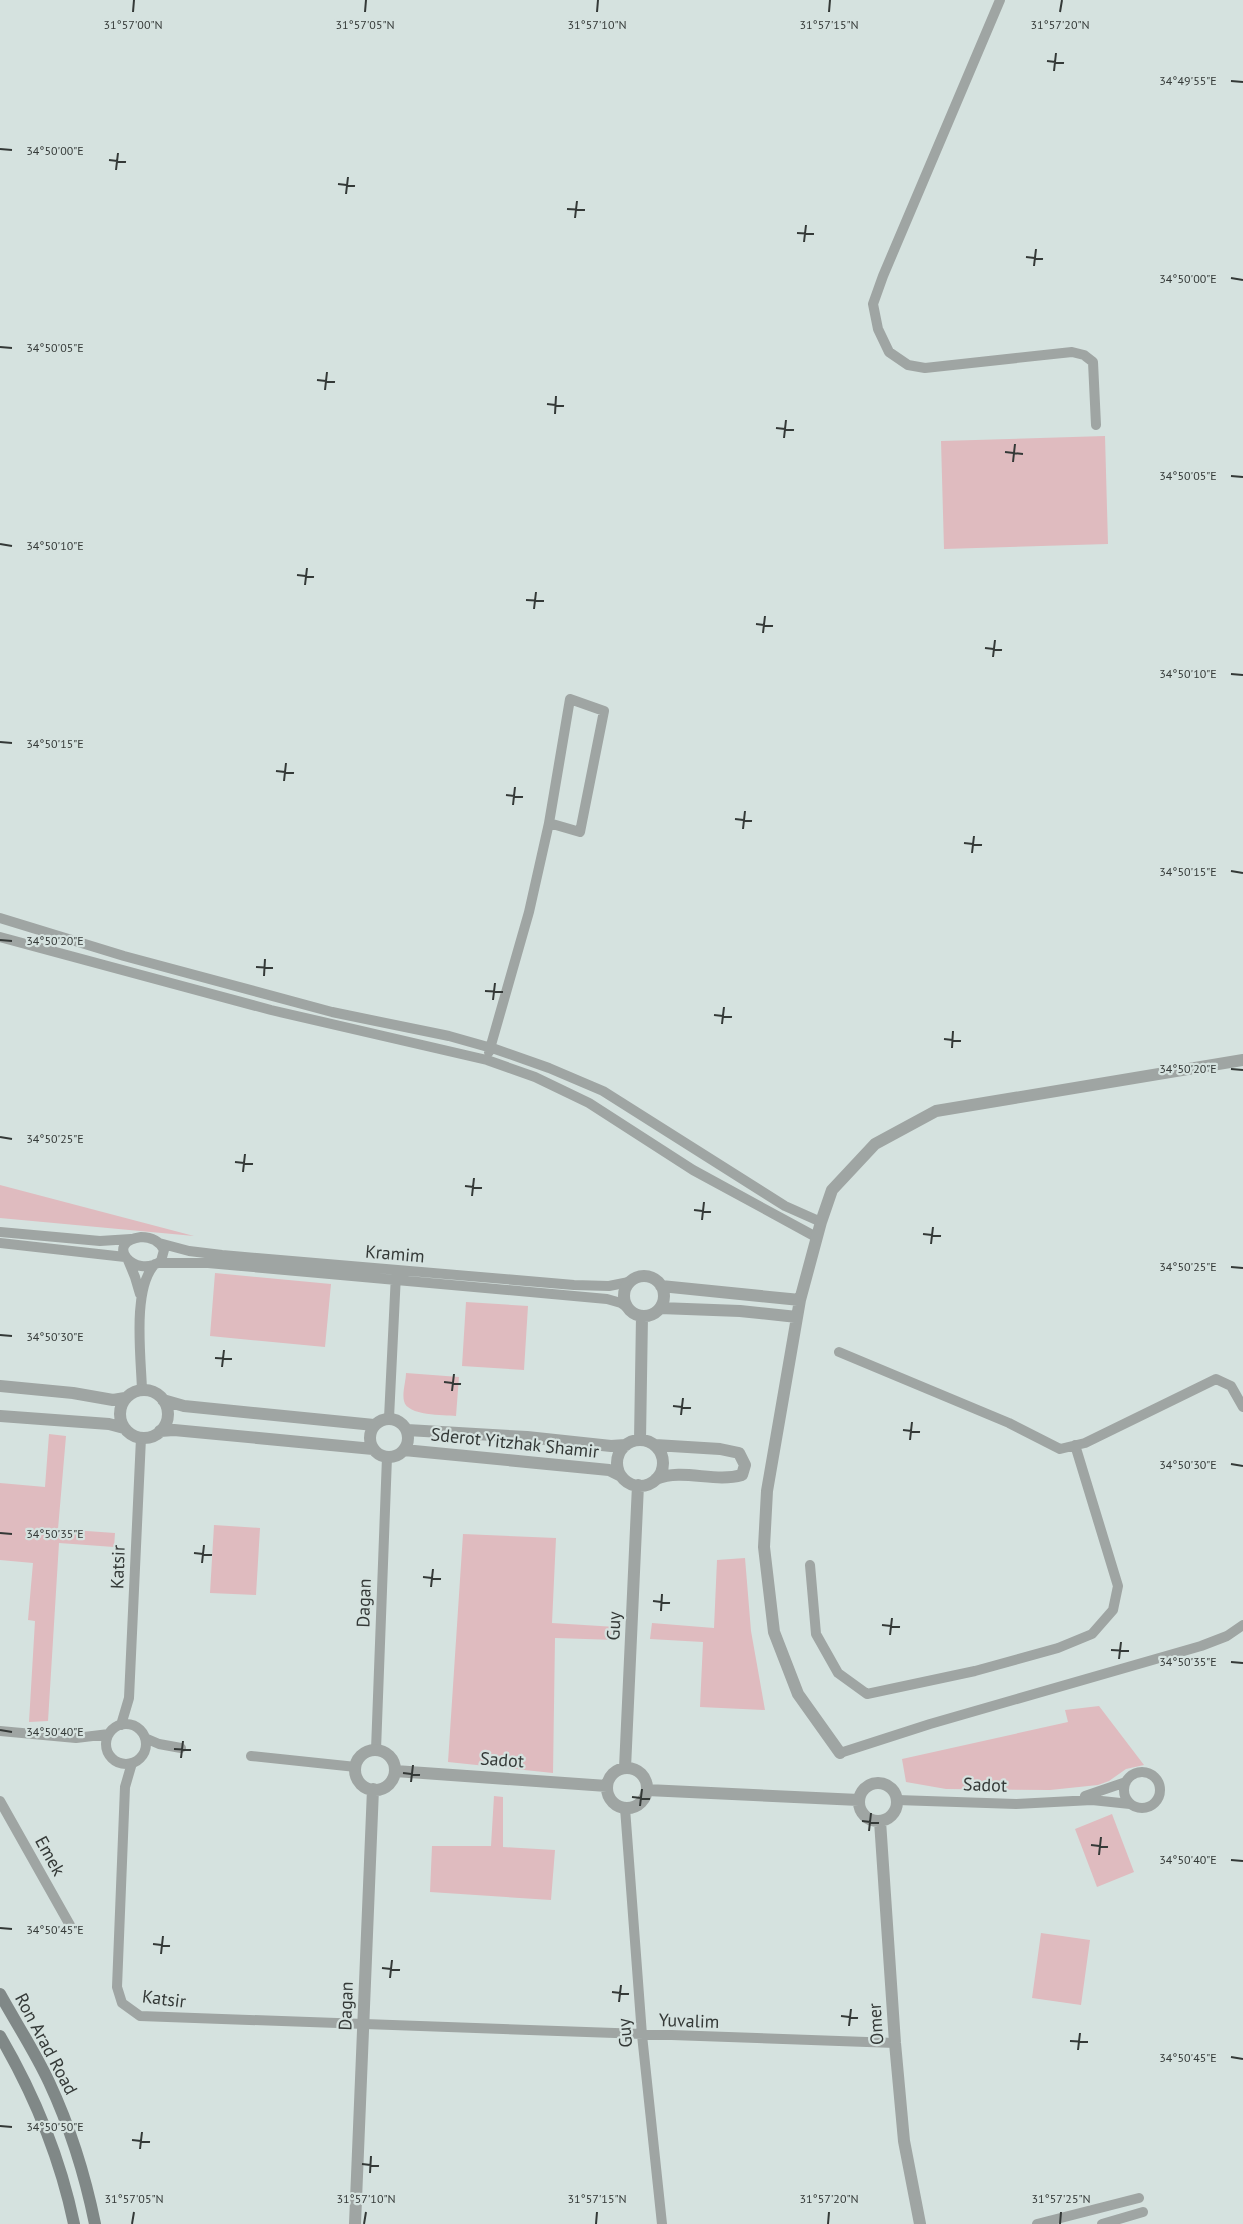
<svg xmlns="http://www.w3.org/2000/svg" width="1243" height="2224" font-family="'PT Sans',sans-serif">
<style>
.green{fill:#dfbbbf}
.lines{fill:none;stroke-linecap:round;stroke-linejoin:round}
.minor{stroke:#9fa5a3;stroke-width:10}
.tertiary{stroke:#9fa5a3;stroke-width:12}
.secondary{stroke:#808887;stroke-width:12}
.ticks{fill:none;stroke:#343937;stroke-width:2}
.labels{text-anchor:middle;stroke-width:4.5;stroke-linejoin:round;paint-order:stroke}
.street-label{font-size:18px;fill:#343937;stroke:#d5e2df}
.ticks-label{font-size:12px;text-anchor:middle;fill:#343937;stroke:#d5e2df;stroke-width:4.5;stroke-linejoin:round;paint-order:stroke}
</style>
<rect width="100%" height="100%" fill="#d5e2df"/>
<path class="green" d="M1105 436 1108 544 944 549 941 441Z
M0 1185 194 1236 0 1218Z
M215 1273 331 1284 325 1347 210 1336Z
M466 1302 528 1306 524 1370 462 1366Z
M406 1373 459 1377 456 1416C444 1415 407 1416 404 1401 402 1393 406 1381 406 1373Z
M49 1434 66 1436 58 1529 115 1533 114 1547 59 1543 48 1721 29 1722 35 1621 28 1620 33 1563 0 1560V1483L45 1487Z
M214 1525 260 1528 256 1595 210 1593Z
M463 1534 556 1538 552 1623 616 1627V1640L555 1638 553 1773 448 1762Z
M745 1558 751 1631 765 1710 700 1707 703 1642 650 1639 652 1623 714 1628 717 1560Z
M1099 1706 1144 1765 1126 1769 1109 1781 1098 1785 1050 1790 946 1789 906 1782 902 1759 1068 1722 1065 1710Z
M494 1796 503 1797V1847L555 1850 551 1900 430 1892 432 1846H491Z
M1112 1814 1134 1872 1097 1887 1075 1829Z
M1041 1933 1090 1940 1081 2005 1032 1998Z"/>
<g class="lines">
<path class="minor" d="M1000 0 883 276 873 304 878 329 889 352 908 365 925 368 1072 352 1084 355 1093 362 1096 425
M0 918 124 956 332 1012 449 1036 495 1049 549 1068 603 1091 785 1206 821 1222
M0 937 271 1010 487 1060 535 1077 589 1103 693 1170 816 1237
M489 1052 529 912 549 823 570 699 604 711 580 832 549 823
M0 1232 100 1241 131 1239
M141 1237C151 1237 159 1240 164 1250L161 1261C134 1280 103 1242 141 1237Z
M0 1243 125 1257
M159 1243 189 1251 222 1255 574 1285 609 1286 629 1282
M128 1260 135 1277 140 1294
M158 1263H208L607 1299 621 1303 627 1307
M839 1352 1009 1423 1060 1449 1085 1443 1216 1379 1231 1386 1243 1407
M142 1390C141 1357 132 1288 155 1264
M389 1418 396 1274
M810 1565 816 1634 838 1673 867 1694 975 1671 1058 1648 1092 1634 1113 1610 1118 1586 1075 1445
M106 1744a20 20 0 1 1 40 0a20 20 0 1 1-40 0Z
M121 1725 129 1698 141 1438
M0 1731 76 1738 109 1734
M145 1738 159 1744 181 1748
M376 1750 387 1457
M840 1753 930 1724 1201 1646 1227 1636 1243 1625
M251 1756 356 1767
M132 1763 125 1787 117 1987 122 2003 140 2016 895 2043
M1124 1790a18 18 0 1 1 36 0a18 18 0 1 1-36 0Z
M1085 1796 1126 1782
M897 1800 1016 1804 1092 1800 1130 1804
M0 1801 71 1927
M625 1808 642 2035 662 2224
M1037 2224 1139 2198
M1102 2224 1143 2212"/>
<path class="tertiary" d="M624 1296a20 20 0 1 1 40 0a20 20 0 1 1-40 0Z
M661 1286 800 1300
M660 1308 740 1311 797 1317
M0 1386 73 1393 113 1400 125 1398
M120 1414a24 24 0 1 1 48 0a24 24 0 1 1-48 0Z
M163 1400 184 1406 374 1425
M0 1416 109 1424 124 1428
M370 1438a19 19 0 1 1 38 0a19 19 0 1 1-38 0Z
M407 1430 527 1437 611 1446 626 1445
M160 1431 174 1430 373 1449
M640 1440 642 1316
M617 1463a23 23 0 1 1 46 0a23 23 0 1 1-46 0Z
M655 1445 720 1449 739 1453 745 1465 742 1475C714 1483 683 1468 656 1479
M404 1450 609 1470 621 1476
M355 1770a20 20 0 1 1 40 0a20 20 0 1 1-40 0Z
M840 1753 798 1694 774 1632 764 1547 767 1491 800 1300 821 1222 832 1190 875 1144 936 1111 1243 1060
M625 1768 638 1485
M607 1788a20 20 0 1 1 40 0a20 20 0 1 1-40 0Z
M395 1771 607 1786
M859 1802a19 19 0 1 1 38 0a19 19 0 1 1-38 0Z
M647 1790 859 1800
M880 1821 895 2043 904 2141 920 2224
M355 2224 373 1789"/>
<path class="secondary" d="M0 1994C16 2023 35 2052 49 2082 70 2127 85 2175 95 2224
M0 2036C35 2096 60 2157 74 2224"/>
</g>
<path class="ticks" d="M133 12 134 0M365 12 366 0M597 12 598 0M829 12 830 0M1060 12 1062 0M1047 61 1064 63M1054 71 1056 53M1231 81 1243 82M0 149 12 150M109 160 126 162M116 170 118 153M338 184 355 186M346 194 348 177M567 209 585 210M575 218 577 201M797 233 814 234M804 242 806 225M1026 257 1043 259M1034 266 1036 249M1231 278 1243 280M0 347 12 348M317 380 335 382M325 390 327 372M547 404 564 406M555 414 556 396M776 428 794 430M784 438 786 420M1005 452 1023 454M1013 462 1015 444M1231 476 1243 477M0 544 12 546M297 575 314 577M305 585 307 568M526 600 544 601M534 609 536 592M756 624 773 626M763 633 765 616M985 648 1002 650M993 657 995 640M1231 674 1243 675M0 742 12 743M276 771 294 773M284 781 286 763M506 795 523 797M513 805 515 787M735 819 752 821M743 829 745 811M964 843 982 845M972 853 974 836M1231 871 1243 873M0 940 12 941M256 967 273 968M264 976 265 959M485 991 503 992M493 1000 495 983M714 1015 732 1017M722 1024 724 1007M944 1039 961 1041M952 1048 953 1031M1231 1069 1243 1070M0 1137 12 1139M235 1162 253 1164M243 1172 245 1154M465 1186 482 1188M472 1196 474 1178M694 1210 711 1212M702 1220 704 1202M923 1234 941 1236M931 1244 933 1227M1231 1267 1243 1268M0 1335 12 1336M215 1358 232 1359M222 1367 224 1350M444 1382 461 1384M452 1391 454 1374M673 1406 691 1408M681 1415 683 1398M903 1430 920 1432M910 1440 912 1422M1231 1464 1243 1466M0 1533 12 1534M194 1553 212 1555M202 1563 204 1545M423 1577 441 1579M431 1587 433 1569M653 1601 670 1603M661 1611 662 1594M882 1625 900 1627M890 1635 892 1618M1111 1650 1129 1651M1119 1659 1121 1642M1231 1662 1243 1663M0 1730 12 1732M174 1749 191 1750M181 1758 183 1741M403 1773 420 1775M411 1782 413 1765M632 1797 650 1799M640 1806 642 1789M862 1821 879 1823M869 1831 871 1813M1091 1845 1108 1847M1099 1855 1101 1837M1231 1860 1243 1861M0 1928 12 1929M153 1944 170 1946M161 1954 163 1936M382 1968 400 1970M390 1978 392 1960M612 1992 629 1994M619 2002 621 1985M841 2016 858 2018M849 2026 851 2009M1070 2041 1088 2042M1078 2050 1080 2033M1231 2057 1243 2059M0 2126 12 2127M132 2140 150 2142M140 2149 142 2132M362 2164 379 2166M370 2173 371 2156M132 2224 134 2212M364 2224 366 2212M596 2224 597 2212M828 2224 829 2212M1060 2224 1061 2212"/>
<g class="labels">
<g class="street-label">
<text transform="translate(395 1254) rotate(5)" y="6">Kramim</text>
<text transform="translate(515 1443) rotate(6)" y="6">Sderot Yitzhak Shamir</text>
<text transform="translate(118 1567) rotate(-88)" y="6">Katsir</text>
<text transform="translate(364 1603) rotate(-88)" y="6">Dagan</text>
<text transform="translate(614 1626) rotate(-87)" y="6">Guy</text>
<text transform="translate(502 1760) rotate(4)" y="6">Sadot</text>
<text transform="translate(985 1785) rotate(2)" y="6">Sadot</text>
<text transform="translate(50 1856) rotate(61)" y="6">Emek</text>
<text transform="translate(164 1999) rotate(7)" y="6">Katsir</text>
<text transform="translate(346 2006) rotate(-88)" y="6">Dagan</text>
<text transform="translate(689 2021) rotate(2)" y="6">Yuvalim</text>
<text transform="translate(876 2024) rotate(-94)" y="6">Omer</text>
<text transform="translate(625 2033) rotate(-95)" y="6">Guy</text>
<text transform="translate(46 2044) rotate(62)" y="6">Ron Arad Road</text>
</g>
</g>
<g class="ticks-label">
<text x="133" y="29">31°57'00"N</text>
<text x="365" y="29">31°57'05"N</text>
<text x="597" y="29">31°57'10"N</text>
<text x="829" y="29">31°57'15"N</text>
<text x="1060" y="29">31°57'20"N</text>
<text x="1188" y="85">34°49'55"E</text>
<text x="55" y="155">34°50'00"E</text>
<text x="1188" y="283">34°50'00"E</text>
<text x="55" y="352">34°50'05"E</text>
<text x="1188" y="480">34°50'05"E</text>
<text x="55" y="550">34°50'10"E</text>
<text x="1188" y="678">34°50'10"E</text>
<text x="55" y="748">34°50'15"E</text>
<text x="1188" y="876">34°50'15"E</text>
<text x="55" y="945">34°50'20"E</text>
<text x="1188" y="1073">34°50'20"E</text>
<text x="55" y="1143">34°50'25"E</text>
<text x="1188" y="1271">34°50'25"E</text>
<text x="55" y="1341">34°50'30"E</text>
<text x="1188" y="1469">34°50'30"E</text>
<text x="55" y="1538">34°50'35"E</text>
<text x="1188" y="1666">34°50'35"E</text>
<text x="55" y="1736">34°50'40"E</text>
<text x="1188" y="1864">34°50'40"E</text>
<text x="55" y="1934">34°50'45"E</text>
<text x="1188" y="2062">34°50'45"E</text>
<text x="55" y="2131">34°50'50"E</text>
<text x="134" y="2203">31°57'05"N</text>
<text x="366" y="2203">31°57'10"N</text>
<text x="597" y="2203">31°57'15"N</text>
<text x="829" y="2203">31°57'20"N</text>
<text x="1061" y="2203">31°57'25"N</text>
</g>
</svg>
